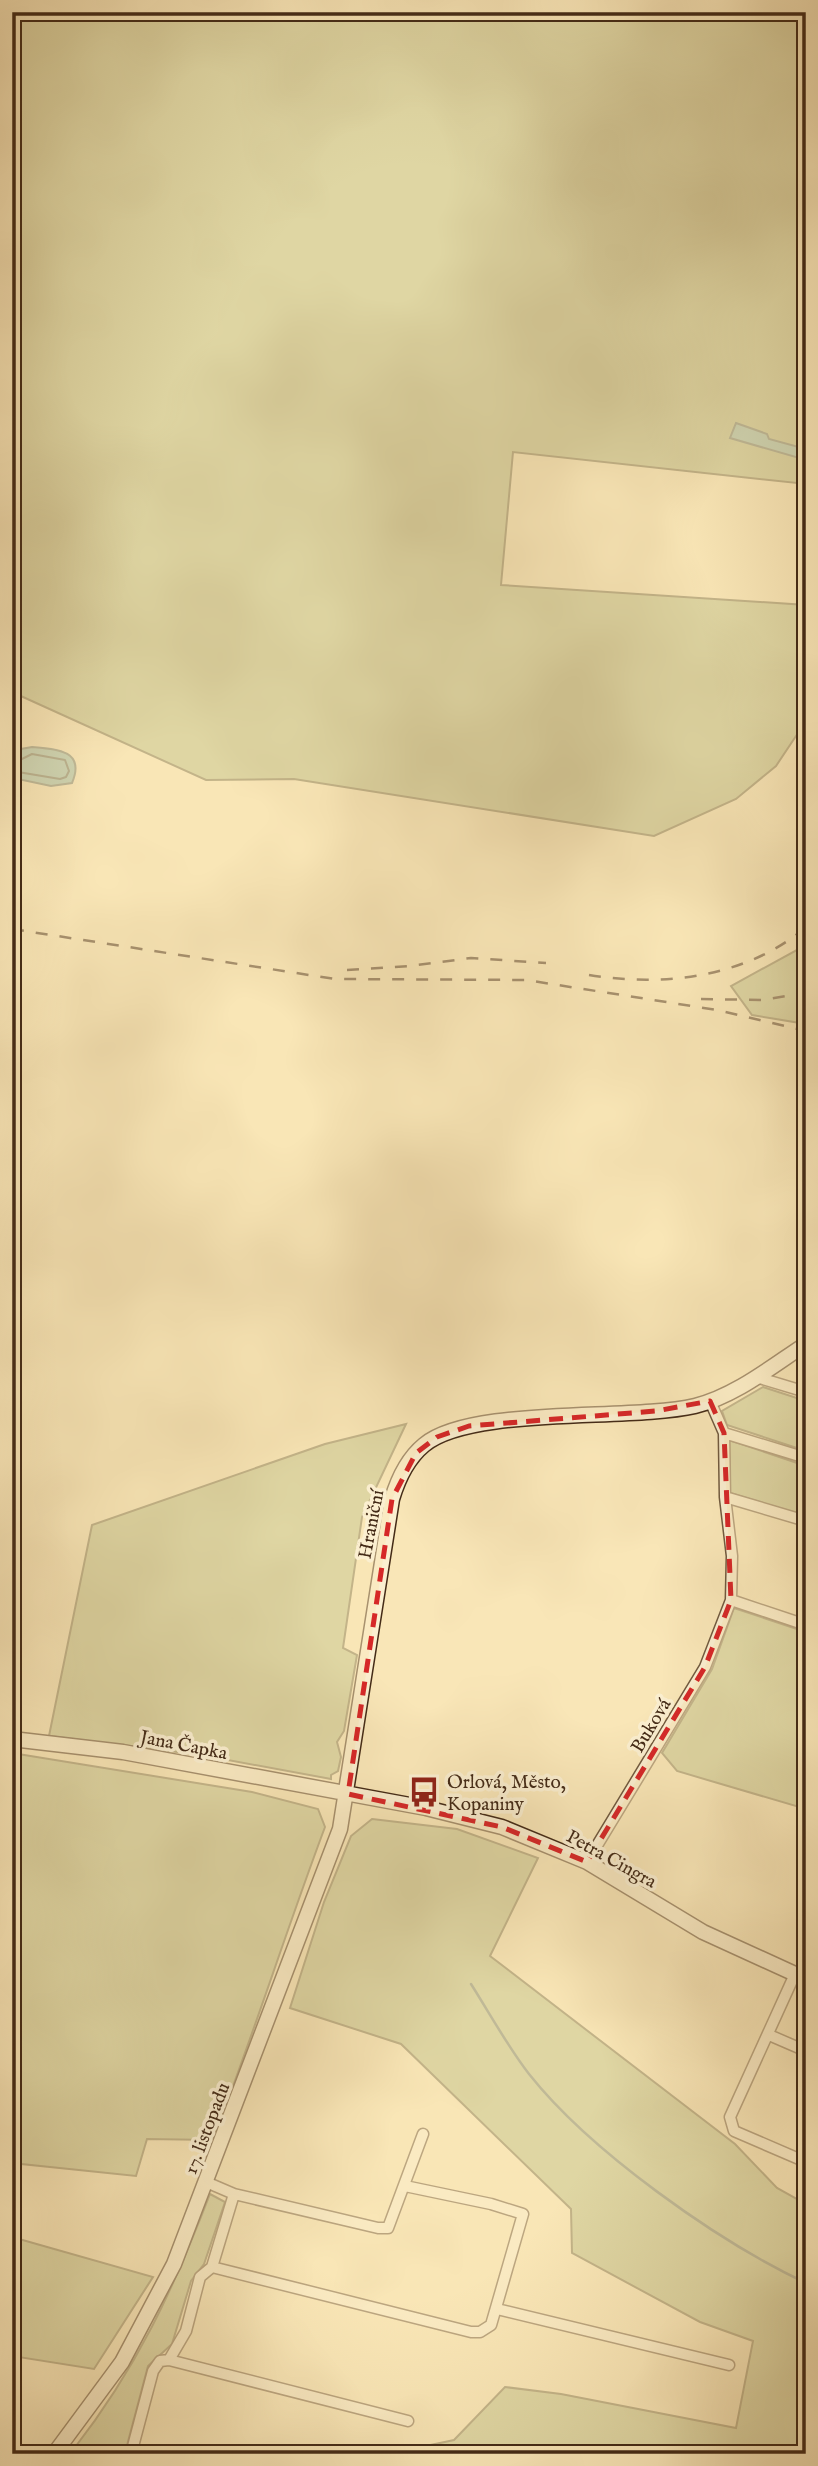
<svg xmlns="http://www.w3.org/2000/svg" width="818" height="2466" font-family="'IM FELL English',serif">
<style>
.green{fill:#bfc48d;stroke:#827852;stroke-width:2}
.water{fill:#9ec0ad;stroke:#7a8471;stroke-width:2}
.lines{fill:none;stroke-linecap:round;stroke-linejoin:round}
.shore{stroke:#717662;stroke-width:2}
.stream{stroke:#7a8471;stroke-width:2.5}
.street-casing{stroke:#715a3f;stroke-width:13}
.secondary-casing{stroke:#442b17;stroke-width:17}
.street{stroke:#fbefd0;stroke-width:10}
.secondary{stroke:#fbefd0;stroke-width:14}
.rail{stroke:#442b17;stroke-width:2.5;stroke-dasharray:12 12;stroke-linecap:butt}
.marked{fill:none;stroke:#d62828;stroke-width:5;stroke-dasharray:14 9;stroke-linejoin:round}
.labels{text-anchor:middle;stroke-width:7;stroke-linejoin:round;paint-order:stroke}
.street-label{font-size:19px;fill:#442b17;stroke:#fbefd0}
.poi-label{font-size:19px;fill:#442b17;stroke:#fbefd0;text-anchor:start}
</style>
<rect width="100%" height="100%" fill="#f9e6b7"/>
<filter id="stains"><feTurbulence type="fractalNoise" baseFrequency=".00286" numOctaves="4"/><feColorMatrix values="0 0 0 0 .2 0 0 0 0 .09 0 0 0 0 .02 0 0 0 .5 -.17"/></filter>
<radialGradient id="worn" r=".72"><stop offset=".6" stop-color="#630" stop-opacity="0"/><stop offset="1" stop-color="#630" stop-opacity=".3"/></radialGradient>
<path class="green" d="M12 12H806V484L513 452 501 585 806 605 804 724 776 766 736 799 654 836 294 779 206 780 12 692Z
M806 945V1024L752 1015 731 986Z
M763 1387 806 1401V1451L727 1425 722 1411Z
M406 1424 362 1517 343 1648 357 1655 344 1731 337 1742 341 1757 338 1771 331 1775V1779L201 1755 49 1736 92 1525 325 1444Z
M729 1440 806 1466V1516L730 1493Z
M734 1608 806 1632V1809L677 1771 662 1753 712 1669Z
M12 1753 252 1792 318 1809 325 1827C286 1931 253 2036 213 2140L147 2139 136 2176 12 2163Z
M372 1819 457 1829 538 1858 490 1956 735 2144 777 2188 806 2204V2454H388L454 2440 505 2387 561 2394 736 2428 753 2341 700 2322 572 2253 571 2209 401 2044 290 2008 324 1902 351 1836Z
M210 2194 225 2202 204 2264 191 2281 172 2344 148 2366 125 2453 79 2454 73 2450C137 2368 173 2290 210 2194Z
M12 2237 153 2277 94 2369 12 2356Z"/>
<path class="water" d="M736 423 767 434 769 439 806 449V460L730 438Z
M32 747C56 749 86 750 72 783L51 786 13 778V760L21 749Z"/>
<g class="lines">
<path class="shore" d="M12 764 32 754 65 760 69 771 66 777 60 779 12 771"/>
<path class="stream" d="M471 1984C490 2014 508 2047 529 2074 590 2151 717 2241 806 2283"/>
<g class="street-casing">
<path id="street" d="M756 1377 806 1392
M724 1433 806 1458
M725 1497 806 1521
M731 1600 806 1625
M587 1862 705 1667 731 1600 732 1556 725 1497 724 1433 710 1401
M795 1974 730 2117 734 2131 806 2162
M769 2035 806 2051
M206 2182 234 2194 378 2228H388L423 2134
M212 2267 471 2332H480L491 2325 523 2214 491 2204 405 2186
M497 2309 729 2365
M169 2360 186 2331 200 2277 212 2267 234 2194
M60 2446 71 2454
M131 2454 153 2371 160 2361 169 2360 408 2421"/>
</g>
<g class="secondary-casing">
<path id="secondary" d="M12 1739 123 1752 426 1808 502 1827 587 1862 703 1932 806 1979
M54 2454 122 2362 174 2264 340 1829 392 1499C398 1479 407 1459 424 1445 470 1406 630 1421 695 1406 735 1396 771 1367 806 1344"/>
</g>
<use href="#street" class="street"/>
<use href="#secondary" class="secondary"/>
<path class="rail" d="M12 929 335 979 526 980 717 1010 806 1031
M347 970 410 966 471 958 546 963
M589 975C663 987 746 978 806 927
M701 999 762 1000 805 993"/>
</g>
<path d="M0 0H818V2466H0ZM710 1401 724 1433 731 1600 705 1667 587 1862 502 1827 348 1794 392 1499 416 1453 437 1437 469 1426 656 1411Z" fill="#f9e6b7" fill-opacity=".55" fill-rule="evenodd"/>
<path class="marked" d="M710 1401 724 1433 731 1600 705 1667 587 1862 502 1827 348 1794 392 1499 416 1453 437 1437 469 1426 656 1411Z"/>
<defs>
<g id="bus-bare" transform="scale(2.415)"><path d="M-5-6H5V4H4V6H2V4H-2V6H-4V4H-5ZM-3.5-4V0h7V-4ZM-3.5 1.2v1.5H-2V1.2ZM2 1.2v1.5H3.5V1.2Z" fill="#8f2418" stroke="#fbefd0" stroke-width="2.5" paint-order="stroke"/></g>
</defs>
<g fill-rule="evenodd">
<use href="#bus-bare" x="424" y="1792"/>
</g>
<g class="labels">
<g class="street-label">
<text transform="translate(370 1524) rotate(-79)" y="7">Hraniční</text>
<text transform="translate(650 1725) rotate(-59)" y="7">Buková</text>
<text transform="translate(184 1744) rotate(11)" y="7">Jana Čapka</text>
<text transform="translate(612 1858) rotate(29)" y="7">Petra Cingra</text>
<text transform="translate(206 2128) rotate(-69)" y="7">17. listopadu</text>
</g>
<g class="poi-label">
<text x="447" y="1788">Orlová, Město,<tspan x="447" dy="22">Kopaniny</tspan></text>
</g>
</g>
<rect width="818" height="2466" fill="none" stroke="#f9e6b7" stroke-width="42"/>
<rect x="14" y="14" width="790" height="2438" fill="none" stroke="#442b17" stroke-width="3.5"/>
<rect x="21" y="21" width="776" height="2424" fill="none" stroke="#442b17" stroke-width="2"/>
<rect width="100%" height="100%" filter="url(#stains)"/>
<rect width="100%" height="100%" fill="url(#worn)"/>
</svg>
